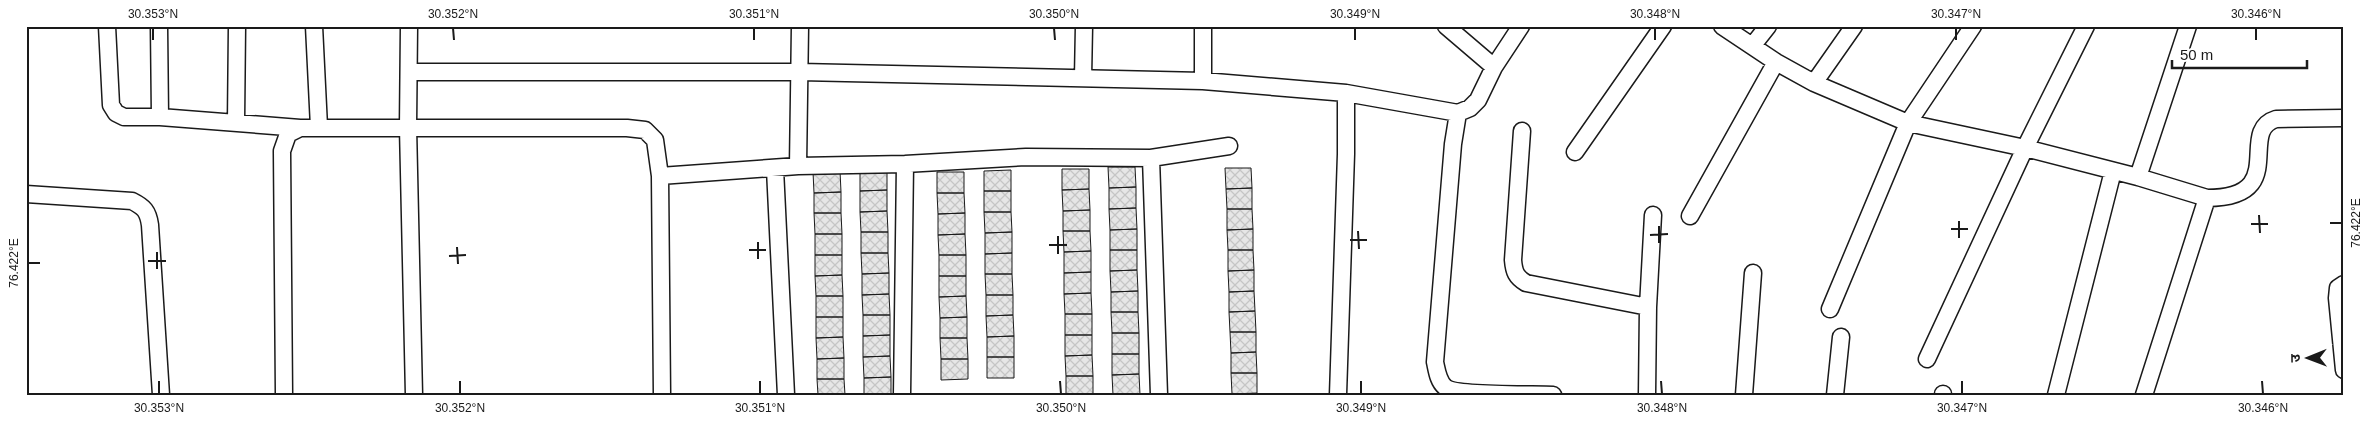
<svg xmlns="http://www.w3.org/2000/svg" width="2370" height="421" font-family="Arial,'Noto Sans Devanagari',sans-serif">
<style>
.building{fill:url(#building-cross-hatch);stroke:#1a1a1a}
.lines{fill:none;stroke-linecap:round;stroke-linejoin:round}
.street-casing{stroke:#1a1a1a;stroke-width:19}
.street{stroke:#fff;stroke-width:16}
.ticks{fill:none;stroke:#1a1a1a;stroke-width:2}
.neatline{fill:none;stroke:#1a1a1a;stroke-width:2}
.ticks-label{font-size:12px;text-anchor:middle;fill:#1a1a1a}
</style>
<defs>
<pattern id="building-cross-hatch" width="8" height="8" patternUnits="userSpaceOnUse" patternTransform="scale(1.25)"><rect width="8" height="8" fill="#e6e6e6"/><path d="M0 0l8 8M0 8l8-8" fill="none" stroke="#c5c5c5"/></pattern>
</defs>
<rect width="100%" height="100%" fill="#fff"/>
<path class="building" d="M1108 167H1135L1136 187 1109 188Z
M1225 168H1251L1252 188 1226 189Z
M1062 169H1089V189L1062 190Z
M860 170H887V190L860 191Z
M1011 170V191H984V171Z
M840 171 841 192 814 193 813 172Z
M937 172H964V193H937Z
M1136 187V208L1109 209V188Z
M1252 188V209H1227L1226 189Z
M1089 189 1090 210 1063 211 1062 190Z
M887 190V211L860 212V191Z
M984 191H1011V212H984Z
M841 192V213H814V193Z
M937 193H964L965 213 938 214Z
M1136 208 1137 229 1110 230 1109 209Z
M1227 209H1252L1253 229 1227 230Z
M1090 210V231H1063V211Z
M887 211 888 232H861L860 212Z
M984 212H1011L1012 232 985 233Z
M814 213H841L842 234H815Z
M965 213V234L938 235V214Z
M1137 229V250H1110V230Z
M1253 229V250H1228L1227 230Z
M1063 231H1090L1091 251 1064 252Z
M861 232H888V253H861Z
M1012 232V253L985 254V233Z
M815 234H842V255H815Z
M965 234 966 255H939L938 235Z
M1110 250H1137V270L1110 271Z
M1228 250H1253L1254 270 1228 271Z
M1091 251V272L1064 273V252Z
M861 253H888L889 273 862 274Z
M1012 253V274H985V254Z
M815 255H842V275L815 276Z
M939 255H966V276H939Z
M1137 270 1138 291 1111 292 1110 271Z
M1254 270V291L1229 292 1228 271Z
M1091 272V293L1064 294V273Z
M889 273V294L862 295V274Z
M985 274H1012L1013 295H986Z
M842 275 843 296H816L815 276Z
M939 276H966V296L939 297Z
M1138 291V312H1111V292Z
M1254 291 1255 311 1229 312V292Z
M1091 293 1092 314H1065L1064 294Z
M889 294 890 315H863L862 295Z
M986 295H1013V315L986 316Z
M816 296H843V317H816Z
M966 296 967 317 940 318 939 297Z
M1255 311 1256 332H1230L1229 312Z
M1111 312H1138L1139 333H1112Z
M1065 314H1092V335H1065Z
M863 315H890V335L863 336Z
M1013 315 1014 336 987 337 986 316Z
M816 317H843V337L816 338Z
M967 317V338H940V318Z
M1230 332H1256V352L1231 353Z
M1112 333H1139V354H1112Z
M890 335V356L863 357V336Z
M1065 335H1092V355L1065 356Z
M1014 336V357H987V337Z
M843 337 844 358 817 359 816 338Z
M940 338H967L968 359H941Z
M1256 352 1257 373H1231V353Z
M1112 354H1139V374L1112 375Z
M1092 355 1093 376H1066L1065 356Z
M890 356 891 377 864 378 863 357Z
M987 357H1014V378H987Z
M844 358V379H817V359Z
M941 359H968V379L941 380Z
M1231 373H1257V393L1232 394Z
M1139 374 1140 395H1113L1112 375Z
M1066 376H1093V395H1066Z
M891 377V395H864V378Z
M817 379H844L845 395H818Z"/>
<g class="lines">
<g class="street-casing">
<path id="street" d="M107 26 111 105 116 113 124 117H160L300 128
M159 26 160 117
M314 26 319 127
M409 26 408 127 414 395
M1446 26 1494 67
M1722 26 1776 62 1814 83 1908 123 2025 148 2138 177 2207 198 2144 395
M1753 45 1768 26
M409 72H800L1203 81 1346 93 1458 113 1470 108 1478 100 1494 67 1521 26
M1083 78 1084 26
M1203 81V26
M1814 83 1854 26
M1458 113 1453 144 1435 362C1437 371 1438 381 1445 387 1455 396 1535 394 1553 395
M236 122 237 26
M1522 131 1513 260C1514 272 1516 277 1526 283L1648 307
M1575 152 1663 26
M1151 158 1159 395
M798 166 800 26
M775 169 786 395
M660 176 798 166 905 164 1026 157 1151 158 1229 146
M2138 177 2188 26
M26 194 132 201C144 207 148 211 150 225L161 395
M2207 198C2291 198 2236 131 2276 119L2344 118
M1690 216 1776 62
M2344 284 2338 288 2337 298 2344 370
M1830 309 1908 123 1973 26
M1927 359 2025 148 2086 26
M284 395 282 151 288 134 300 128H627L645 130 655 140 660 176 662 395
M902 395 905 164
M1338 395 1346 154V93
M1647 395 1648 307 1653 215
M1744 395 1753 273
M1835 395 1841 337
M1943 395V394
M2056 395 2113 171"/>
</g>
<use href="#street" class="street"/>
</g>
<path class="ticks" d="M153 28V40M453 28 454 40M754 28V40M1054 28 1055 40M1355 28V40M1655 28V40M1956 28V40M2256 28V40M2259 215 2260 233M1959 221V238M2330 223H2342M2251 224H2268M1659 226V243M1951 229H1968M1358 231 1359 249M1650 235 1668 234M1058 236V254M1350 240H1367M758 242V259M1049 245H1067M457 247 458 264M749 250H766M157 252V269M449 256 466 255M148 261H166M28 263H40M159 381V394M460 381V394M760 381V394M1060 381 1061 394M1361 381V394M1661 381 1662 394M1962 381V394M2262 381 2263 394"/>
<rect width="2370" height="421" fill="none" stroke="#ffffff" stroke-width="55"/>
<g transform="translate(2308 358) rotate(269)" stroke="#ffffff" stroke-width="4" paint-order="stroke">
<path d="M0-4L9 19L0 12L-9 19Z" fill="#1a1a1a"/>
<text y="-8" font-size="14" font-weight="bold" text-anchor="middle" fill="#1a1a1a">उ</text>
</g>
<path d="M2172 60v8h135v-8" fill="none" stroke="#1a1a1a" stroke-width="2.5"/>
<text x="2180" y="60" font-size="15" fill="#1a1a1a" stroke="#ffffff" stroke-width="4" paint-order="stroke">50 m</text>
<rect x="28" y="28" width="2314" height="366" class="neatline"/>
<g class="ticks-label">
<text x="153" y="18">30.353°N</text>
<text x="453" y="18">30.352°N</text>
<text x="754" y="18">30.351°N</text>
<text x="1054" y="18">30.350°N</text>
<text x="1355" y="18">30.349°N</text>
<text x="1655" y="18">30.348°N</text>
<text x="1956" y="18">30.347°N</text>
<text x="2256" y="18">30.346°N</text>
<text transform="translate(2356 223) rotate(-90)" y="4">76.422°E</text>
<text transform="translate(14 263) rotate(-90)" y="4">76.422°E</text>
<text x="159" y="412">30.353°N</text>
<text x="460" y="412">30.352°N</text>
<text x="760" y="412">30.351°N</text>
<text x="1061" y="412">30.350°N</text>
<text x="1361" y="412">30.349°N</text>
<text x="1662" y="412">30.348°N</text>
<text x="1962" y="412">30.347°N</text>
<text x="2263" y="412">30.346°N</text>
</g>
</svg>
